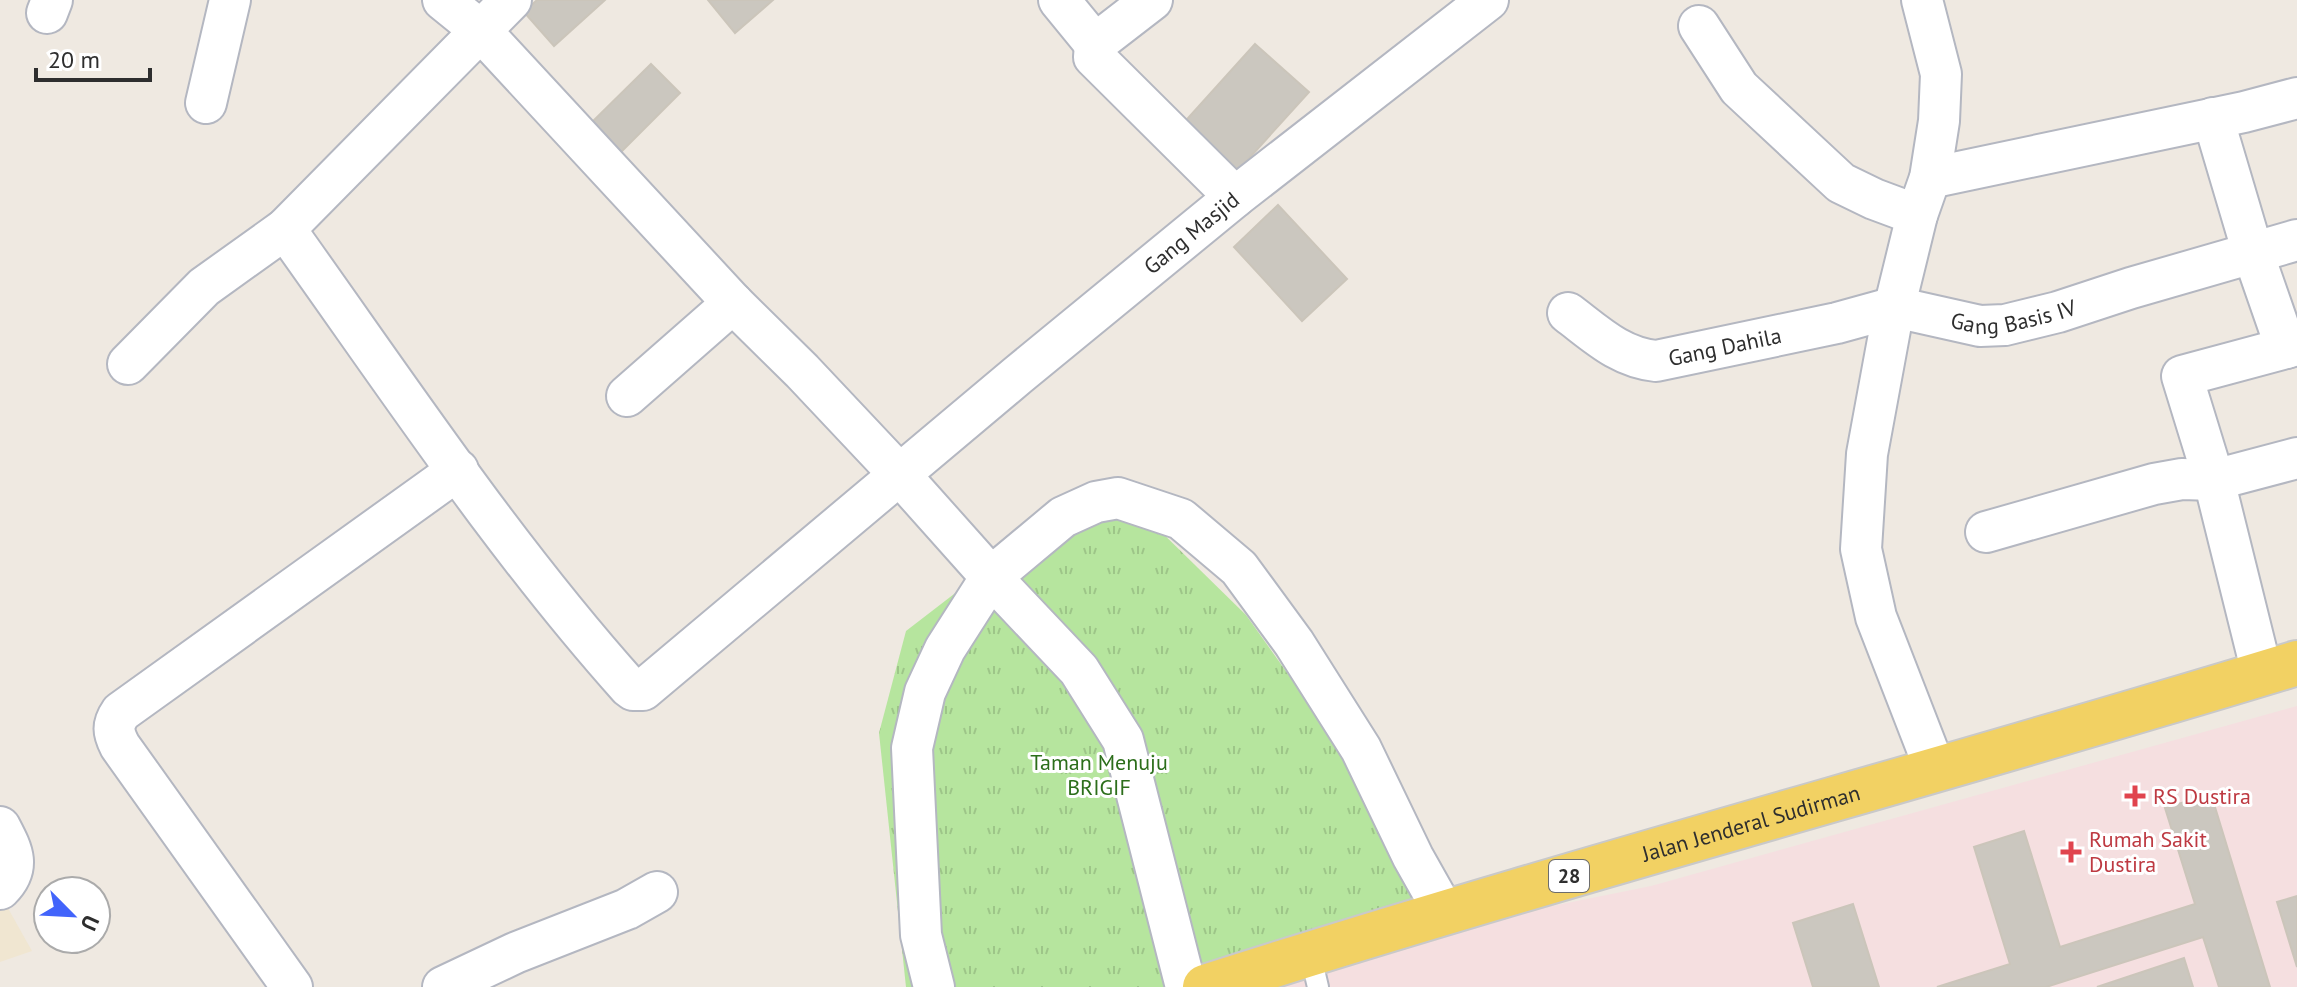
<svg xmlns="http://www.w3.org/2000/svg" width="2297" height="987" font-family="'PT Sans',sans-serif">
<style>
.education{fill:#f0e6d1}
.medical{fill:#f5dfe0}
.park{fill:url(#park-tufts)}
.building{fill:#cbc7bf;stroke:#cbc5ba;stroke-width:2}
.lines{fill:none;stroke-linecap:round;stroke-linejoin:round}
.lane-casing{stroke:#b4b7c1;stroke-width:24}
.street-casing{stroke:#b4b7c1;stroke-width:44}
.primary-casing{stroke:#c9c9c9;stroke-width:48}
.lane{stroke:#fff;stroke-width:20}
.street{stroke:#fff;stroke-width:40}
.primary{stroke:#f2d163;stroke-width:44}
.health-dot{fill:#e0444e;stroke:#fff;stroke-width:3}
.labels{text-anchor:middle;stroke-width:6;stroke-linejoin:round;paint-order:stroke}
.shield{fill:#fff;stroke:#6d6d6d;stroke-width:2}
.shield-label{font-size:20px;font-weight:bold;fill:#2e2e2e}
.street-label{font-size:22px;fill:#2e2e2e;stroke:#fff}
.park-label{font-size:22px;fill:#2c6e1b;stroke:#fff}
.health-label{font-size:22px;fill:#be3a42;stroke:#fff;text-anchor:start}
</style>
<defs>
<pattern id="park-tufts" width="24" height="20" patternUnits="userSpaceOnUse" patternTransform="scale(2)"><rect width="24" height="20" fill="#b6e59e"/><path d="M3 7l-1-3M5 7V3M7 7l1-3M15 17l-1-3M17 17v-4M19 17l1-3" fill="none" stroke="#9dc588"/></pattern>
</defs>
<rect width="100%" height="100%" fill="#efe9e1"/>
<path class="education" d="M0 894 32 951 0 962Z"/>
<path class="medical" d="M2297 706V987H1219L1307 956 1651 886Z"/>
<path class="park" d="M1085 493 1146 517 1246 615 1345 754 1418 911 1163 987H906L879 733 906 631Z"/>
<path class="building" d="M537 0H605L554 46 524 12Z
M708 0H773L735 33Z
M1255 44 1309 92 1233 176 1180 127Z
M651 64 680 93 616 157 587 127Z
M1278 205 1347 279 1302 321 1234 247Z
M2211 794 2270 987H2219L2203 937 2046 987H1937L2010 964 1974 847 2024 831 2060 947 2195 904 2165 808Z
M2297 896V967L2277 902Z
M1853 904 1879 987H1813L1793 923Z
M2184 958 2193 987H2097Z"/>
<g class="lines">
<g class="lane-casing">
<path id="lane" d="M1310 953 1318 987"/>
</g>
<g class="street-casing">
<g id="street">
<path d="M443 0 480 30 733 303 802 371 900 475 991 577 1079 670 1123 740 1186 987"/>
<path d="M1059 0 1095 44"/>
<path d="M1152 0 1095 44 1094 57 1235 197"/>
<path d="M1922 0 1941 74 1939 121 1930 178 1917 215 1893 313 1867 454 1861 549 1876 617 1935 769"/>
<path d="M47 13 52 0"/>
<path d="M1699 26 1739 88 1841 183 1874 199 1917 215"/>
<path d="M206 103 230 0"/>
<path d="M2213 118 2253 253 2286 348"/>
<path d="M1930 178 2244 112 2297 98"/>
<path id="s1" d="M285 229C396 384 502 545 629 687L633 690H643L1018 375 1235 197 1488 0"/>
<path id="s2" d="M1568 313C1596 334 1619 357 1656 361L1837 323 1895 307 1980 326 2005 325 2058 312 2131 288 2297 240"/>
<path d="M128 364 204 287 285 229 511 0"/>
<path d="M627 396 733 303"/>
<path d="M1986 532 2154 484 2182 479 2214 480 2297 458"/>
<path d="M2262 673 2214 480 2182 376 2297 345"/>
<path d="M0 827C12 850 22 867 0 889"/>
<path d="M292 987 120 746C113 732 112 725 121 712L458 470"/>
<path d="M443 987 515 953 627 909 657 892"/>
<path d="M934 987 921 935 912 748 925 692 945 649 991 577 1063 517 1096 502 1118 498 1181 519 1239 568 1294 643 1361 749 1413 857 1444 912"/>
</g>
</g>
<g class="primary-casing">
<g id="primary">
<path id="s3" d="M1205 987C1567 871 1934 774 2297 663"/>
</g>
</g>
<use href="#lane" class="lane"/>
<use href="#street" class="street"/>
<use href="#primary" class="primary"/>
</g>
<g class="health-dot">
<path d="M2131 784h8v8h8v8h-8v8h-8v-8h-8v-8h8z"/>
<path d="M2067 840h8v8h8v8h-8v8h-8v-8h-8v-8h8z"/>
</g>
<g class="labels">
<rect class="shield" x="1549" y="860" width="40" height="32" rx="6"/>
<g class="shield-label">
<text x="1569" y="883">28</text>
</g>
<g class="street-label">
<text dy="8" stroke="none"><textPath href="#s1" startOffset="1302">Gang Masjid</textPath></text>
<text dy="8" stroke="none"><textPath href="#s2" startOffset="468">Gang Basis IV</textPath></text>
<text dy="8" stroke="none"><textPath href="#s2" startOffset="172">Gang Dahila</textPath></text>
<text dy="8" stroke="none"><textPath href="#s3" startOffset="570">Jalan Jenderal Sudirman</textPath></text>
</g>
<g class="park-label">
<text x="1099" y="770">Taman Menuju<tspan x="1099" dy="25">BRIGIF</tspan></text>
</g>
<g class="health-label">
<text x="2153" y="804">RS Dustira</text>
<text x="2089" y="847">Rumah Sakit<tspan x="2089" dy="25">Dustira</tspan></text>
</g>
</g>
<g transform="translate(72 915) rotate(114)"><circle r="38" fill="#ffffff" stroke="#ababab" stroke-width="2"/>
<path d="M0-6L14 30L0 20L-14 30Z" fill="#4264fb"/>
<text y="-12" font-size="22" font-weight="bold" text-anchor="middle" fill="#2e2e2e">U</text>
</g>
<path d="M36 68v12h114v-12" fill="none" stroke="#2e2e2e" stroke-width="4"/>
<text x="48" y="68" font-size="24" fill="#2e2e2e" stroke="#ffffff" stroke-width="6" paint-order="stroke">20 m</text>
</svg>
